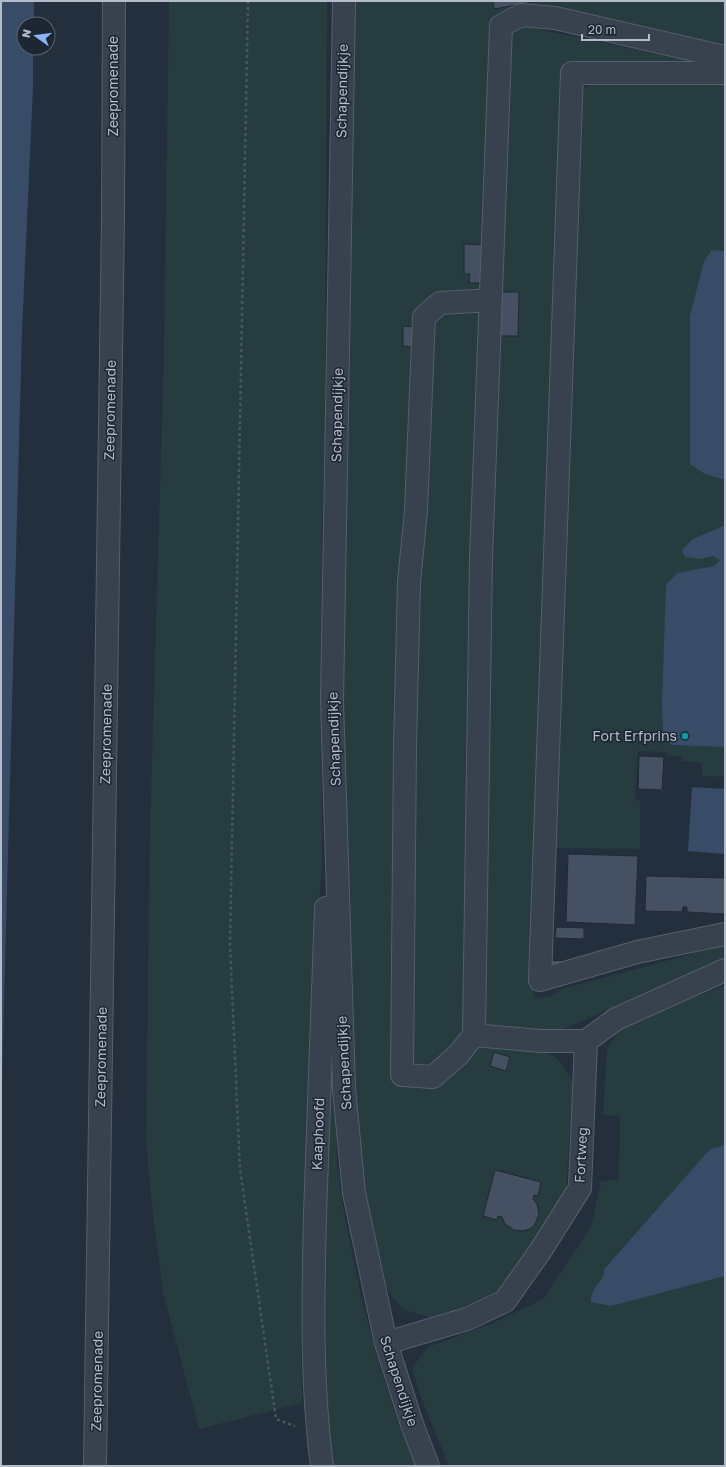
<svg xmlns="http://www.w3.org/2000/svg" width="726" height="1467" font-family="'Golos Text',sans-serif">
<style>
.green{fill:#263c3f}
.water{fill:#394c67}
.building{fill:#455162;stroke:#1f2835}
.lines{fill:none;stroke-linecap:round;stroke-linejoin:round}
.minor-casing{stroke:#565f6c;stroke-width:24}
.path{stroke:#44595c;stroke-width:2.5;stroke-dasharray:3 3;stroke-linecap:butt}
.minor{stroke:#38414e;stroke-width:22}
.culture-dot{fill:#0f9aa8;stroke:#1d2633;stroke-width:1.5}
.labels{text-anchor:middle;stroke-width:3;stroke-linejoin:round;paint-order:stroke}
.street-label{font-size:14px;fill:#b4bcc9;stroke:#1d2633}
.poi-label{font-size:14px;fill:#b4bcc9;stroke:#1d2633;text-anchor:end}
</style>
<rect width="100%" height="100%" fill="#242f3e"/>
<path class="green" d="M169 1H327L325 418 322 539V866L310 1024 301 1347 302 1403 199 1429 163 1292 153 1216 146 1140 150 830 164 351Z
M353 1H725V56L511 10 508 23 691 61 722 70 565 62 534 998 549 997 562 989 725 945V964L666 985 609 1009 555 1033 540 1049C559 1057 564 1065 573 1084L566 1189 559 1207 521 1263 498 1291 480 1300 444 1316 429 1317 404 1310 393 1298 384 1282 365 1198 355 1123 350 994 342 659Z
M601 77 725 82V251L712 250 717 478 725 480V525L693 539 700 559 713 556 720 560 714 566 677 573 663 735 671 745 725 747V777L702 776V763L681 761 682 757 667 755 666 752 638 751 635 800 640 801V849L550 848 576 94Z
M725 986V1145L710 1149 604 1268C604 1282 590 1288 591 1302L652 1295 725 1276V1466H449L420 1395 412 1368 428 1347 493 1323 543 1299 591 1227 601 1181 619 1180 620 1116 603 1115 607 1050 619 1030 651 1013Z
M334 1018 337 1163 343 1208 360 1291 374 1348 395 1414 416 1466H330L322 1407 325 1125Z"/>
<path class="water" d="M1 1H34V24H24V48H33V87L22 331 1 1114Z
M712 250 725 251V480L705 474 690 464V316L704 261Z
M725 525V747L671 745 663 735 662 703 666 585 677 573 714 566 720 560 713 556 700 559 685 557 682 550 693 539Z
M692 787 725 789V854L688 851Z
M725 1145V1276L611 1306 591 1302C590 1287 604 1283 604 1269L710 1149Z"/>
<path class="building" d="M493 1H533V2L494 9Z
M464 244 483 245 482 283H469L470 274H464Z
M500 292H519L518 336H499Z
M403 326 413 327V347L403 346Z
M639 756 664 757 662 790 638 789Z
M568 854 638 856 635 925 566 922Z
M646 876 725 878V914L687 912V907H683L682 912 645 911Z
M556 927 584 928V939L555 938Z
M548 960 565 961V970L548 969Z
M494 1052 510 1057 506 1071 490 1066Z
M495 1170 541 1182 538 1196 534 1195 533 1199 537 1204 539 1214 535 1224 530 1229 523 1231 514 1230 505 1224 502 1217 498 1216 497 1220 483 1216Z"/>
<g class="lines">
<g class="minor-casing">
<path id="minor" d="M344 1 332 701 344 1089 354 1193 386 1343 412 1424 428 1466
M725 73H572L540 980 637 952 725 934
M474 1035 458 1055 433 1077 402 1075 405 745 409 582 416 511 424 317 440 303 491 300
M586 1041H541L474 1035 481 558 501 26 521 15 555 18 725 57
M386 1343 467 1319 505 1301 541 1250 580 1188 586 1041 616 1019 725 970
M95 1466 113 217 114 1
M322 1466C311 1383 313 1299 315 1216 318 1113 322 1010 326 908"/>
</g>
<path class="path" d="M248 1 230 945 240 1169 276 1419 295 1426"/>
<use href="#minor" class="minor"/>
</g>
<circle class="culture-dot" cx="685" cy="736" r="4"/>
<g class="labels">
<g class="street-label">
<text transform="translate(113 86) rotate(-90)" y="5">Zeepromenade</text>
<text transform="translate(342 91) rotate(-89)" y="5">Schapendijkje</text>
<text transform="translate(110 410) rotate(-89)" y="5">Zeepromenade</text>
<text transform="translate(337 415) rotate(-89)" y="5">Schapendijkje</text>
<text transform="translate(106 734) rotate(-89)" y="5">Zeepromenade</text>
<text transform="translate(334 739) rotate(-92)" y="5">Schapendijkje</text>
<text transform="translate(101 1057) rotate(-89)" y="5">Zeepromenade</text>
<text transform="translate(344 1063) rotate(-93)" y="5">Schapendijkje</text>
<text transform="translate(318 1134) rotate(-88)" y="5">Kaaphoofd</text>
<text transform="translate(581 1155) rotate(-87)" y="5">Fortweg</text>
<text transform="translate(97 1381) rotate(-89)" y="5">Zeepromenade</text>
<text transform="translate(399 1381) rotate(72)" y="5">Schapendijkje</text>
</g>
<g class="poi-label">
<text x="677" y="741">Fort Erfprins</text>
</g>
</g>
<rect width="726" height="1467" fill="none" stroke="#b4bcc9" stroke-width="4"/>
<g transform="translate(36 36) rotate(284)"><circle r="19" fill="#1d2633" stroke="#59626f"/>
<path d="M0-3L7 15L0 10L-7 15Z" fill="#8ab4f8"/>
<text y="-6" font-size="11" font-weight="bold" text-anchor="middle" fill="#b4bcc9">N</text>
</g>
<path d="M582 34v6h67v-6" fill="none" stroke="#b4bcc9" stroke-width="2"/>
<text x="588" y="34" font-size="12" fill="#b4bcc9" stroke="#1d2633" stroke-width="3" paint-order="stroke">20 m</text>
</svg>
